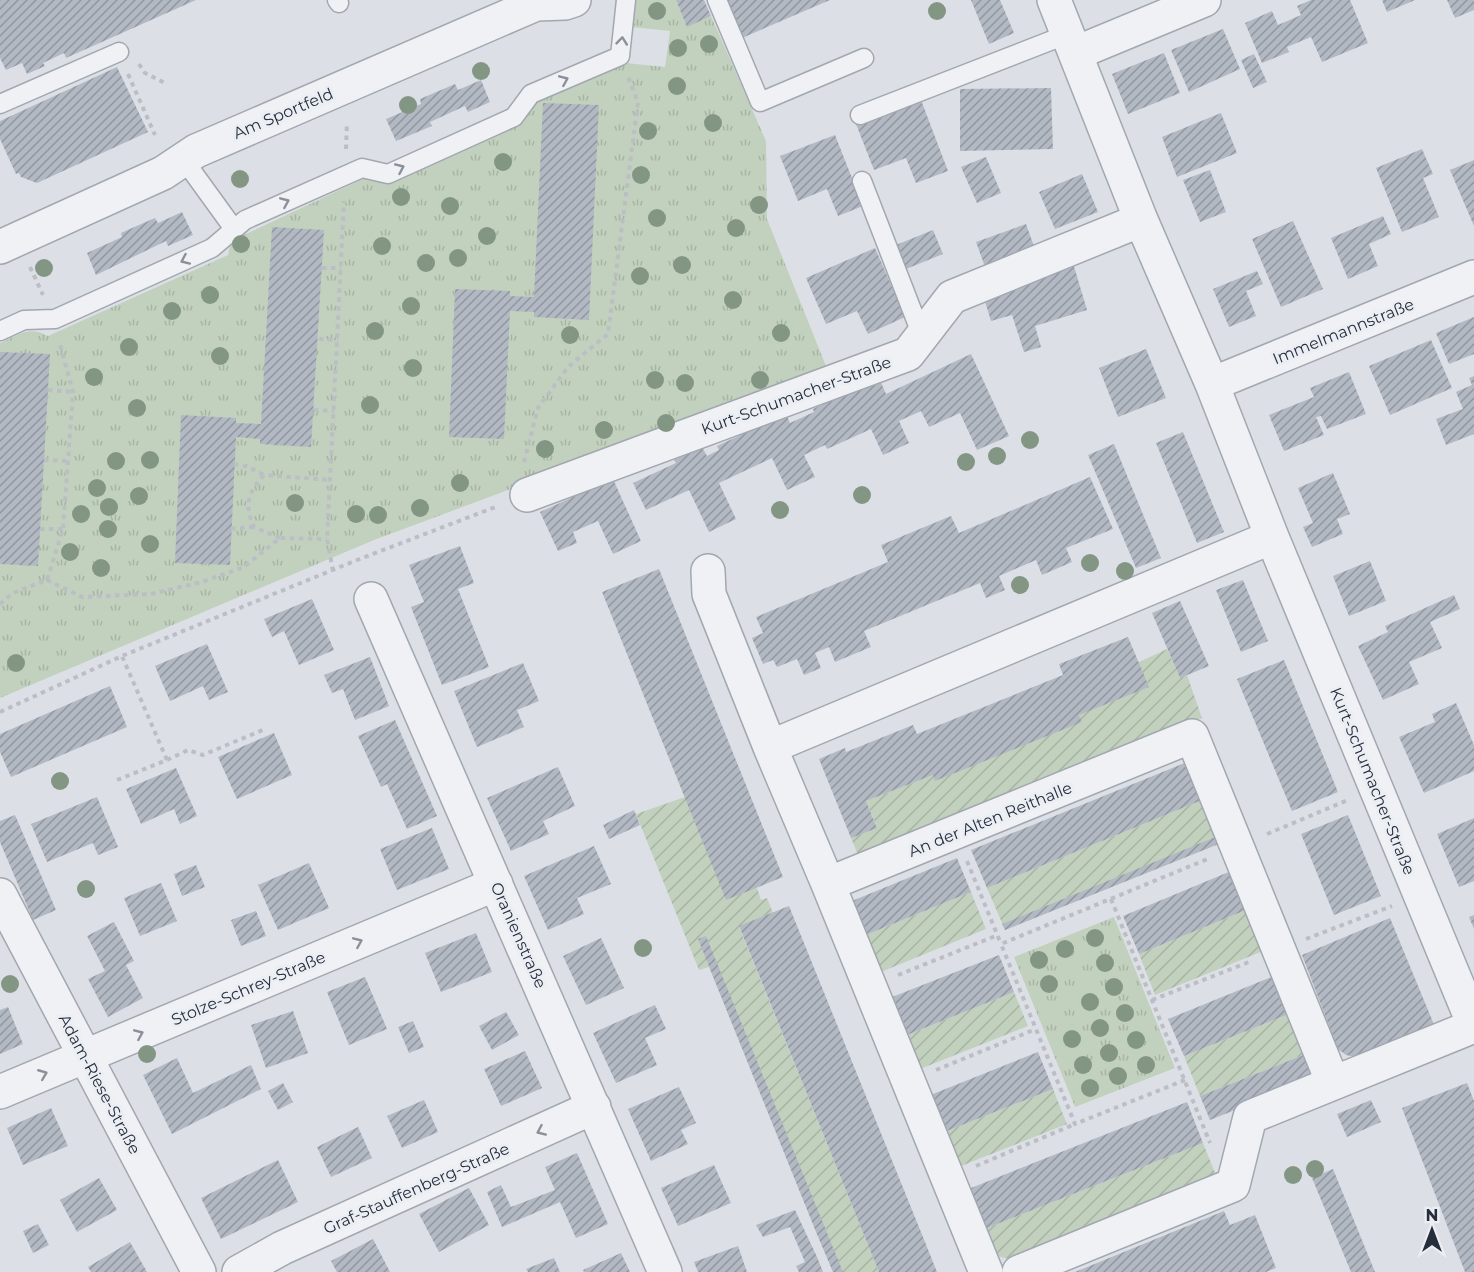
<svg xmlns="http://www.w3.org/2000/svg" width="1474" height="1272" font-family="Montserrat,sans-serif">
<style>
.park{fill:url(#park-tufts)}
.garden{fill:url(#garden-furrows)}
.building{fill:url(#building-hatch)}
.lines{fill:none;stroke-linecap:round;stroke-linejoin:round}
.service-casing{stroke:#a2a7b0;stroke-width:21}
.minor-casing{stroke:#a2a7b0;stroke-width:36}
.path{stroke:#bbbec5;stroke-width:4;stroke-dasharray:4.5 4.5;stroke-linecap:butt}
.service{stroke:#eff1f5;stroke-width:18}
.minor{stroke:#eff1f5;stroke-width:33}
.tree{fill:#839684}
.oneway{stroke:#8a9099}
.labels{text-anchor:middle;stroke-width:6;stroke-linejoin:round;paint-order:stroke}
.street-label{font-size:16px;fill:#262e3d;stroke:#ebeff4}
</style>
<defs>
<pattern id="park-tufts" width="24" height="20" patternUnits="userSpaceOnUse" patternTransform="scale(1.5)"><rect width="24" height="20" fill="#c2d1bd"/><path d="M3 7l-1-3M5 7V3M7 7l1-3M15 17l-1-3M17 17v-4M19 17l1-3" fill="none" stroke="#a7b4a3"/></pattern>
<pattern id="garden-furrows" width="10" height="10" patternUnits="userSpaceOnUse" patternTransform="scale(1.5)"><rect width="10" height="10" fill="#c2d1bd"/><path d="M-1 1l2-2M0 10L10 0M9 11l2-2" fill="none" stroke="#a7b4a3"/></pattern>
<pattern id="building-hatch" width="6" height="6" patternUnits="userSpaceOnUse" patternTransform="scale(1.5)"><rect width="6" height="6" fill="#b3b9c3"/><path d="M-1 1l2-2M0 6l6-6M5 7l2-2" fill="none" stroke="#9197a0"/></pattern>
</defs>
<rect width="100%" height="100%" fill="#dce0e6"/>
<path class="park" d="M635 0H676L687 26 711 16 766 141 767 219 828 371 374 540 0 698V343C18 335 29 325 48 336L228 255 231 241 365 178 387 184 522 124 536 102 626 63 665 67 670 31 631 27Z
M1114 917 1175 1068 1075 1107 1014 957Z"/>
<path class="garden" d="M1167 649 1180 678 1187 675 1202 718 860 860 851 838 877 827 866 801 933 775 1082 722 1079 715 1139 662Z
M685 797 757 888 761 900 767 898 773 913 739 927 879 1272H833L709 967 699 970 636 814Z
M1207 798 1226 841 1005 930 987 888Z
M971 892 986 929 876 974 861 937Z
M1251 908 1268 949 1155 995 1139 954Z
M1014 992 1028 1026 915 1071 902 1037Z
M1294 1012 1311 1052 1200 1096 1184 1056Z
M1053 1089 1067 1124 956 1168 942 1133Z
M1203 1143 1218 1180 1020 1259H1009L993 1255 982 1230Z"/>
<path class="building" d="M0 0H196L66 58 64 53 43 63 45 66 27 74 22 63 6 70 0 58Z
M676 0H704L711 16 687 27Z
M725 0H830L742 38Z
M971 0H1000L1014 33 989 44Z
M1311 0H1350L1368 43 1322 62 1311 37 1287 47 1289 52 1262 63 1245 23 1272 11 1278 25 1301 15 1297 6Z
M1382 0H1415L1387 12Z
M1447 0H1474V10L1455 18Z
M1223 29 1240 69 1189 92 1171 50Z
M1164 53 1180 93 1128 114 1112 74Z
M1254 54 1267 82 1253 88 1241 60Z
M117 67 148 132 37 183 21 177 19 173 16 174 0 139V121Z
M481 80 490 102 468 112 465 106 430 122 432 126 396 141 386 119 421 104 420 99 455 84 458 90Z
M1051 88 1053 149 960 151V89Z
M921 100 948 171 916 183 906 158 874 170 856 124Z
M543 103 599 105 589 320 534 317V312L510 311 504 439 449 437 455 289 510 291V296L534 297Z
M1221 113 1237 153 1177 177 1162 137Z
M835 135 863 206 838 216 827 189 798 201 780 156Z
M1422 149 1433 174 1423 178 1439 217 1402 232 1376 168Z
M986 157 1001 193 977 203 961 167Z
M1474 160V226L1450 170Z
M1210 170 1226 212 1200 222 1183 180Z
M1082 174 1098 212 1055 229 1039 192Z
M182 212 193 235 168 246 166 241 96 275 87 253 122 237 121 233 132 228 155 218 158 223Z
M1383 216 1391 234 1369 244 1378 266 1348 279 1331 238Z
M1293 221 1323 289 1281 307 1252 239Z
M1026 224 1035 249 985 267 976 242Z
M272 227 324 230 311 447 260 444V439L236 437 230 565 175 563 181 415 236 418V423L261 424Z
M933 230 943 254 906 269 896 245Z
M875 248 905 317 868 334 857 311 826 324 806 278Z
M1073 263 1087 310 1035 326 1041 347 1024 352 1012 315 991 321 983 295Z
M1257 271 1263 284 1246 291 1256 316 1229 327 1213 289Z
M1474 317V354L1449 364 1436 333Z
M1431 340 1452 388 1390 415 1369 366Z
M1146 349 1166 398 1118 417 1099 368Z
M0 352 50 354 38 566 0 564Z
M971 354 1009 436 977 450 960 413 929 427 921 411 899 421 909 443 883 455 871 429 827 449 825 445 804 455 815 477 787 490 772 458 719 483 736 519 709 532 689 490 646 510 633 483 676 463 674 460 702 447 707 456 719 450 717 446 786 414 790 423 814 412 813 409 879 378 886 394Z
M1349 372 1366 414 1327 429 1321 416 1316 417 1324 435 1284 451 1269 415 1314 397 1310 388Z
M1474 376V434L1446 445 1436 419 1463 409 1456 392 1472 385 1469 378Z
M1183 432 1224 532 1197 543 1156 443Z
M1114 444 1161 558 1136 568 1088 455Z
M1333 473 1350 514 1337 519 1343 534 1312 547 1303 527 1313 523 1298 488Z
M1090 477 1113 529 1066 548 1072 562 1042 575 1036 560 999 576 1005 590 986 598 980 583 910 612 864 631 871 647 835 662 829 647 815 653 821 668 804 675 797 659 777 667 773 660 763 664 752 638 763 633 756 617 888 562 881 545 951 516 959 533Z
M613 479 641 541 613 554 598 521 573 532 577 543 558 551 540 512Z
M460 546 474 583 458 589 489 667 442 685 411 607 424 602 409 565Z
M1370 561 1386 601 1349 616 1333 576Z
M659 569 783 877 726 900 602 592Z
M1243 580 1268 641 1241 652 1216 590Z
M1454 595 1460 609 1430 622 1442 648 1409 662 1419 684 1383 700 1358 646 1388 632 1385 626Z
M312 599 334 650 299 665 284 631 272 637 264 619Z
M1180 601 1209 666 1180 678 1152 613Z
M1128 637 1149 687 1079 715 1082 722 935 781 933 775 866 801 877 828 851 838 819 759 845 748 846 752 913 725 917 734 1063 675 1059 664Z
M207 644 228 692 209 700 203 686 170 701 155 666Z
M370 657 389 706 355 720 343 689 332 693 324 675Z
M1284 660 1338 792 1292 811 1237 679Z
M523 663 539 701 517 710 524 727 477 747 454 691Z
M110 686 127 727 11 777 0 752V734Z
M1456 703 1474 745V771L1424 793 1399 737 1435 722 1432 714Z
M395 720 437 816 407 829 387 784 381 787 358 736Z
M274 733 292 775 237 799 218 757Z
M1192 760 1207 798 987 888 971 850Z
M558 767 575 806 543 821 549 834 511 851 487 798Z
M176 768 197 816 180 824 174 809 141 824 126 789Z
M97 797 118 847 98 855 93 843 47 862 31 824Z
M634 810 640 825 609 839 603 825Z
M15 815 56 910 33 920 0 842V821Z
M1348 815 1381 896 1334 915 1301 834Z
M1474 818V881L1459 887 1437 834Z
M432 828 449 869 397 890 380 849Z
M1223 834 1226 841 1005 930 1002 924Z
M594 846 611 884 577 898 584 914 548 930 524 876Z
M957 858 971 892 861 937 847 903Z
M309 863 329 908 278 930 258 885Z
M196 865 205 887 182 896 174 874Z
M1236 869 1251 908 1139 954 1123 916Z
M161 883 177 921 140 936 124 898Z
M789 906 925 1242 937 1272H879L739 926Z
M256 911 266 936 241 946 231 920Z
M1474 915V929L1469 917Z
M1390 918 1435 1027 1356 1057 1346 1055 1338 1049 1302 955Z
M114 922 134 961 126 965 143 998 108 1017 88 979 105 971 87 936Z
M476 933 492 972 441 992 425 953Z
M706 936 717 963 843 1272H833L816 1232 698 939Z
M601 938 624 988 586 1005 563 956Z
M999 955 1014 992 902 1037 887 999Z
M1279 974 1294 1012 1184 1056 1168 1019Z
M365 977 387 1029 349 1045 327 992Z
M655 1005 666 1029 645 1038 657 1065 616 1083 593 1033Z
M8 1007 23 1044 0 1054V1010Z
M293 1011 308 1053 266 1068 251 1025Z
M506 1012 519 1035 492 1050 479 1026Z
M413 1021 424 1047 409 1053 398 1027Z
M525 1051 542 1088 501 1106 484 1069Z
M1038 1052 1053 1089 942 1133 928 1096Z
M1311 1052 1320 1076 1210 1120 1200 1096Z
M177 1058 193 1093 251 1065 261 1089 172 1134 143 1075Z
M283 1083 293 1102 278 1110 268 1091Z
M1467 1083 1474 1101V1272H1465L1402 1108Z
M679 1087 696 1123 681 1130 688 1144 651 1161 628 1109Z
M424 1100 438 1132 402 1148 387 1116Z
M1371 1100 1381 1122 1347 1137 1337 1114Z
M1187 1102 1203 1143 982 1230 966 1190Z
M51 1108 68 1146 23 1165 7 1128Z
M358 1127 372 1158 331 1177 317 1147Z
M577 1153 608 1224 576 1238 560 1202 502 1227 487 1192 501 1185 511 1207 555 1190 545 1167Z
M278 1160 298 1202 221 1239 201 1198Z
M714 1165 731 1203 678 1226 661 1188Z
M1333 1169 1375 1272H1351L1312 1178Z
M99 1178 117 1210 77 1232 60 1200Z
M469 1188 489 1225 439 1252 419 1214Z
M795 1210 817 1257 823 1272H799L796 1266 805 1262 790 1227 763 1237 756 1225Z
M1224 1211 1230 1225 1255 1215 1276 1268 1266 1272H1075Z
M38 1224 49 1245 33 1253 23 1231Z
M373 1239 390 1272H337L331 1261Z
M130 1242 147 1272H91L88 1267Z
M738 1246 747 1272H698L694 1262Z
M621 1253 630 1272H584L583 1270Z
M554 1258 560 1272H528L526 1269Z"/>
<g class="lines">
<g class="service-casing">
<path id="service" d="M337 0 339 3
M717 0 760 102 864 58
M0 104 119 52
M860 115 1068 34
M184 160 234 229
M862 181 922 336
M0 331 24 320 55 319 212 248 245 220 362 168 388 174 514 117 531 94 620 56 626 0"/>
</g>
<g class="minor-casing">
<path id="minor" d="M1054 0 1141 220 1212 384 1272 537 1474 1025
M1076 53 1204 0
M0 247 163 173 196 151 536 4 565 3 574 0
M1212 384 1474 277
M527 495 908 354 952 297 1141 220
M708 571 709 594 770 747 828 884
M371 599 665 1272
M770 747 1272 537
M0 895 199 1272
M0 1092 496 884
M239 1272 282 1248 594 1107
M986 1272 828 884 1192 736 1333 1083
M1019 1272 1233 1185 1250 1117 1474 1026"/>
</g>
<path class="path" d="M139 64 145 73 165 83
M128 74 155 135
M346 149 347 122
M30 267 43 295
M322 268H341
M319 339 338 340
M48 390 73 392
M314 410 334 411
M44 460 69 461
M524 462 538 408 568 367 608 334 638 102 628 77
M234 464 246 466 264 475
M40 529H63
M231 529 254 527
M280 538 254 527C244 505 248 492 264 475L331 480
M333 571 327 539 344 201
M47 580 82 597 151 594 202 582 244 567 280 538 327 539
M0 604 13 593 47 580 63 529 73 392 59 341
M0 712 122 656 357 560 498 506
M167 760 188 750 203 755 265 729
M117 780 167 760 122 656
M1267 834 1348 800
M967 861 1001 944
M1111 899 1210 1143
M1306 939 1392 906
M898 975 998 935
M1152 1000 1249 962
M936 1070 1036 1029
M1185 1080 1075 1124 1001 944 1210 858
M976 1166 1075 1124"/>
<use href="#service" class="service"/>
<use href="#minor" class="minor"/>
</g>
<g class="tree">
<circle cx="657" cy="11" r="9"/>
<circle cx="937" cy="11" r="9"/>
<circle cx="709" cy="44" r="9"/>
<circle cx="678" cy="48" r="9"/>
<circle cx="481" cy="71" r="9"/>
<circle cx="677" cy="86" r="9"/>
<circle cx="408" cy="105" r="9"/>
<circle cx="713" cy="123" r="9"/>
<circle cx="648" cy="131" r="9"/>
<circle cx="503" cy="162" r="9"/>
<circle cx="641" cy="175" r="9"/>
<circle cx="240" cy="179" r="9"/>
<circle cx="401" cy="197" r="9"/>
<circle cx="759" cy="205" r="9"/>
<circle cx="450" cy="206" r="9"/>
<circle cx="657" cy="218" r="9"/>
<circle cx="736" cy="228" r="9"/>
<circle cx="487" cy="236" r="9"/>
<circle cx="241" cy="244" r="9"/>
<circle cx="382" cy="246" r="9"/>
<circle cx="458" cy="258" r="9"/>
<circle cx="426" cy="263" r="9"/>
<circle cx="682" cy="265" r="9"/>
<circle cx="44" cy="268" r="9"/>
<circle cx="640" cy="276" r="9"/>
<circle cx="210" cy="295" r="9"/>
<circle cx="733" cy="300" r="9"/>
<circle cx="411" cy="306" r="9"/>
<circle cx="172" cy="311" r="9"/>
<circle cx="375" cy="331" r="9"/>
<circle cx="781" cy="333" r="9"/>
<circle cx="570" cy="335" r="9"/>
<circle cx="129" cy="347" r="9"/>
<circle cx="220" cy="356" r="9"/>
<circle cx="413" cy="368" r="9"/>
<circle cx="94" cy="377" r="9"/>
<circle cx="655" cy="380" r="9"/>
<circle cx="760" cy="380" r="9"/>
<circle cx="685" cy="383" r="9"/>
<circle cx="370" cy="405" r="9"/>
<circle cx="137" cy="408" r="9"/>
<circle cx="666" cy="423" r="9"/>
<circle cx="604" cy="430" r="9"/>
<circle cx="1030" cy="440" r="9"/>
<circle cx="545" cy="449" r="9"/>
<circle cx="997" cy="456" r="9"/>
<circle cx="150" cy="460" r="9"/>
<circle cx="116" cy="461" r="9"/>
<circle cx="966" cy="462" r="9"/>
<circle cx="460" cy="483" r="9"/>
<circle cx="97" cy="488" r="9"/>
<circle cx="862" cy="495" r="9"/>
<circle cx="139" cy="496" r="9"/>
<circle cx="295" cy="503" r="9"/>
<circle cx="109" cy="507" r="9"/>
<circle cx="420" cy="508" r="9"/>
<circle cx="780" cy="510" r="9"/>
<circle cx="81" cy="514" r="9"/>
<circle cx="356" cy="514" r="9"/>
<circle cx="378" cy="515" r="9"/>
<circle cx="108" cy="529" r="9"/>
<circle cx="150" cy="544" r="9"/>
<circle cx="70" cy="552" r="9"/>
<circle cx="1090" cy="563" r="9"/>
<circle cx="101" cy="568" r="9"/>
<circle cx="1125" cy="571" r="9"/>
<circle cx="1020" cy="585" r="9"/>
<circle cx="16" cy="663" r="9"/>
<circle cx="60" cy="781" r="9"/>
<circle cx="86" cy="889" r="9"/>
<circle cx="1095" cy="938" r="9"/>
<circle cx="643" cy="948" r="9"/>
<circle cx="1065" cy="949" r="9"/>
<circle cx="1039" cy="960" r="9"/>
<circle cx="1105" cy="963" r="9"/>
<circle cx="10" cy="984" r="9"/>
<circle cx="1049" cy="984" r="9"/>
<circle cx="1114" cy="987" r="9"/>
<circle cx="1090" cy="1002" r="9"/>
<circle cx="1125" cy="1013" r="9"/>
<circle cx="1100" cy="1028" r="9"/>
<circle cx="1072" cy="1039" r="9"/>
<circle cx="1136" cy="1040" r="9"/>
<circle cx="1109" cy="1053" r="9"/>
<circle cx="147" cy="1054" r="9"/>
<circle cx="1083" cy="1065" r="9"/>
<circle cx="1146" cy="1065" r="9"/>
<circle cx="1118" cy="1076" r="9"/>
<circle cx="1090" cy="1088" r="9"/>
<circle cx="1315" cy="1169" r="9"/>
<circle cx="1293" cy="1175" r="9"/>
</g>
<defs><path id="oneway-chevron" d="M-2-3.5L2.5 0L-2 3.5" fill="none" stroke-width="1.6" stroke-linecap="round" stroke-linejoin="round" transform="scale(1.5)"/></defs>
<g class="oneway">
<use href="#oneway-chevron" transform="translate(622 41) rotate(-84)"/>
<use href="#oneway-chevron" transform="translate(564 80) rotate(-23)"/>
<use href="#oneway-chevron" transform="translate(400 168) rotate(-24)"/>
<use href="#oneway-chevron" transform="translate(285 202) rotate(-23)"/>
<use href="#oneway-chevron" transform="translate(185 260) rotate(156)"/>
<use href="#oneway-chevron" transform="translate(358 942) rotate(-23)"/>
<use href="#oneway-chevron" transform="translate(139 1034) rotate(-23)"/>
<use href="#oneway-chevron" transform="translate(43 1074) rotate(-22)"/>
<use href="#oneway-chevron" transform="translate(541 1131) rotate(156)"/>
</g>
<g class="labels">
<g class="street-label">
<text transform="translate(283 113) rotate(-23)" y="6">Am Sportfeld</text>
<text transform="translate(1343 331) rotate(-22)" y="6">Immelmannstraße</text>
<text transform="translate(796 395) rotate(-20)" y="6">Kurt-Schumacher-Straße</text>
<text transform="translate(1373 781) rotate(68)" y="6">Kurt-Schumacher-Straße</text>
<text transform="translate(990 819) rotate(-22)" y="6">An der Alten Reithalle</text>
<text transform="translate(519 935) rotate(66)" y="6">Oranienstraße</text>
<text transform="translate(248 988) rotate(-23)" y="6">Stolze-Schrey-Straße</text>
<text transform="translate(100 1084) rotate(62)" y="6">Adam-Riese-Straße</text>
<text transform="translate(416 1188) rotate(-24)" y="6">Graf-Stauffenberg-Straße</text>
</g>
</g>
<g transform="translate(1432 1230)" stroke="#ebeff4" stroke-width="4.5" paint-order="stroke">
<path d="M0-4.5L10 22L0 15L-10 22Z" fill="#262e3d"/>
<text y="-9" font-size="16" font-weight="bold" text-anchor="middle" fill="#262e3d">N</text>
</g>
</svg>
